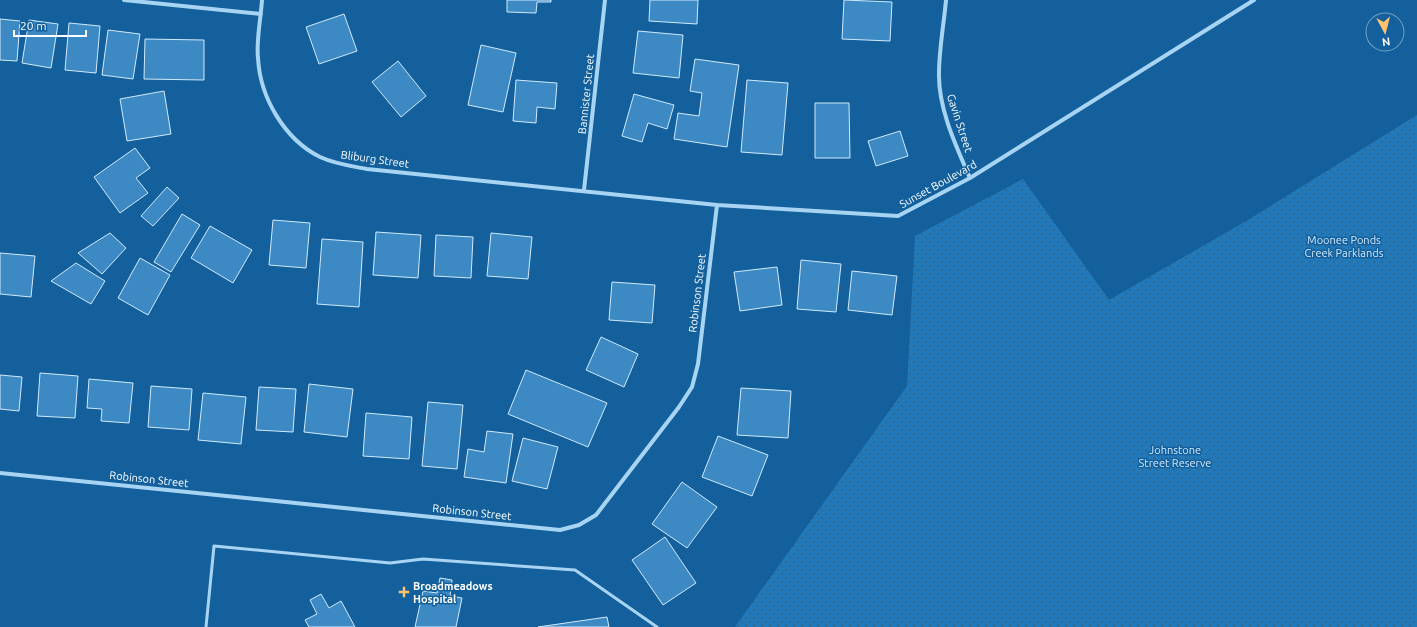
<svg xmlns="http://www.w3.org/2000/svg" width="1417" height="627" font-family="Ubuntu,sans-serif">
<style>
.grass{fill:url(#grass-dots)}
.building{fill:#3c89c3;stroke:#d1eafd}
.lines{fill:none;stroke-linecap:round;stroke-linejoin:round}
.lane{stroke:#a8d4f4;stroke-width:3}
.street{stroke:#a8d4f4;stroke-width:4}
.poi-dot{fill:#ffc26b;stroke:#13609c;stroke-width:1.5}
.labels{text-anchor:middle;stroke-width:3;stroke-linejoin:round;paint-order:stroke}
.street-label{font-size:11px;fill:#fff;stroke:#13609c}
.park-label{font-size:11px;fill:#d1eafd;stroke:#13609c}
.poi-label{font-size:11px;font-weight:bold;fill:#fff;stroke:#13609c;text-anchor:start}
</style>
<defs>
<pattern id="grass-dots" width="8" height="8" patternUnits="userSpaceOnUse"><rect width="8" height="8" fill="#2279b9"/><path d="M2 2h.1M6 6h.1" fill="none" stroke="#376282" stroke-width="1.8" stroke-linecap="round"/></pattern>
</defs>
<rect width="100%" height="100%" fill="#13609c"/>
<path class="grass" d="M1417 115V627H735L907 386 915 236 1023 179 1109 300 1248 220Z"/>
<path class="building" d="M507 0H551V2H537L536 13 507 12Z
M650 0H698L697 24 649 21Z
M844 0 892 2 890 41 842 39Z
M344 14 357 51 319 64 306 27Z
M0 19 20 21 17 61 0 60Z
M29 20 58 24 51 68 22 63Z
M69 23 100 26 96 73 65 70Z
M108 30 140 34 133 79 102 75Z
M638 31 683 35 679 78 633 73Z
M145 39 204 40V80L144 79Z
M481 45 516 53 503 112 468 105Z
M695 59 739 65 727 147 674 139 678 113 699 116 702 93 690 91Z
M398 61 426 96 401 117 372 82Z
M516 80 557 83 555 109 537 107 536 123 513 121Z
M747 80 788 83 782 155 741 152Z
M164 91 171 134 127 141 120 99Z
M634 94 674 105 667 129 648 123 642 142 622 136Z
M815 103H849L850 158H815Z
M900 131 908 156 876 166 868 141Z
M135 148 150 168 136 178 148 193 120 213 94 177Z
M167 187 179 198 153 226 141 216Z
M182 214 200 225 171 272 154 262Z
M273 220 310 223 306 268 269 265Z
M210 226 252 250 233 283 191 258Z
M376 232 421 235 418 278 373 275Z
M110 233 126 248 102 274 78 253Z
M491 233 532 237 528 279 487 276Z
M436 235 473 237 471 278 434 276Z
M322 239 363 242 359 307 317 304Z
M0 253 35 256 31 297 0 294Z
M140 258 170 275 148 315 118 298Z
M801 260 841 264 836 312 797 309Z
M76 263 105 281 91 304 51 281Z
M777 267 782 305 740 311 734 272Z
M852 271 897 276 892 315 848 310Z
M612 282 655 285 652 323 609 320Z
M601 337 638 354 624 387 586 370Z
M526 370 607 403 588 447 508 414Z
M40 373 78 376 75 418 37 416Z
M0 375 22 377 19 411 0 409Z
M89 379 133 383 129 423 101 421 102 409 87 408Z
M309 384 353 389 347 437 304 432Z
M151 386 192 389 189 430 148 427Z
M259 387 296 389 293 432 256 430Z
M741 388 791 391 788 438 737 435Z
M203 393 246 397 241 444 198 440Z
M428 402 463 405 457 469 422 466Z
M366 413 412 417 409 459 363 456Z
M487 431 513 434 506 483 464 477 468 449 484 452Z
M718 436 768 455 752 496 702 477Z
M523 438 558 447 547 489 512 481Z
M682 482 717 507 687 548 652 524Z
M665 537 696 583 663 605 632 560Z
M440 578 452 580 450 596 462 598 456 627H415L423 591 437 593Z
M321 594 329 608 341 601 355 627H309L305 620 317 614 310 600Z
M607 617 609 627H538Z"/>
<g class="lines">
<path class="lane" d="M206 627 214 546 390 563 423 559 575 570 657 627"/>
<path class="street" d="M124 0 261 14
M262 0C261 17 256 41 258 58 260 97 284 139 320 157 335 164 351 166 367 169L717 205 898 216 970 178 1254 0
M946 0C944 23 939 50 939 73 938 108 956 146 970 178
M584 190 605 0
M0 473 560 530 579 525 596 515 679 407 692 387 698 364 717 205"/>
</g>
<path class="poi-dot" d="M402 586h4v4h4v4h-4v4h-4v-4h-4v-4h4z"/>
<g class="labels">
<g class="street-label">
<text transform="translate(586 94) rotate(-84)" y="4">Bannister Street</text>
<text transform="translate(960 123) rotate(72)" y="4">Gavin Street</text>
<text transform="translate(375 159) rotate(8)" y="4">Bliburg Street</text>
<text transform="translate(938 184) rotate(-29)" y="4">Sunset Boulevard</text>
<text transform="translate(697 293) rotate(-83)" y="4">Robinson Street</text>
<text transform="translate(149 479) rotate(6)" y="4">Robinson Street</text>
<text transform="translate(472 512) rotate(6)" y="4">Robinson Street</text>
</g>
<g class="park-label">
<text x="1344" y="244">Moonee Ponds<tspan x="1344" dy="13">Creek Parklands</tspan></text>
<text x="1175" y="454">Johnstone<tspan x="1175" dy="13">Street Reserve</tspan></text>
</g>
<g class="poi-label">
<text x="413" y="590">Broadmeadows<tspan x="413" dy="13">Hospital</tspan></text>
</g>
</g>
<g transform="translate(1385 32) rotate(173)"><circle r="19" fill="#13609c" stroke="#71a0c4"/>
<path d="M0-3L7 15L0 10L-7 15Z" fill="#ffc26b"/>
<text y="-6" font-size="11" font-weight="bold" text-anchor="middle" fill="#ffffff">N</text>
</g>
<path d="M14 30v6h72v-6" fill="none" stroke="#ffffff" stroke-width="2"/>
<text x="20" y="30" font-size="12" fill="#ffffff" stroke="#13609c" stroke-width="3" paint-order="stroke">20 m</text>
</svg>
